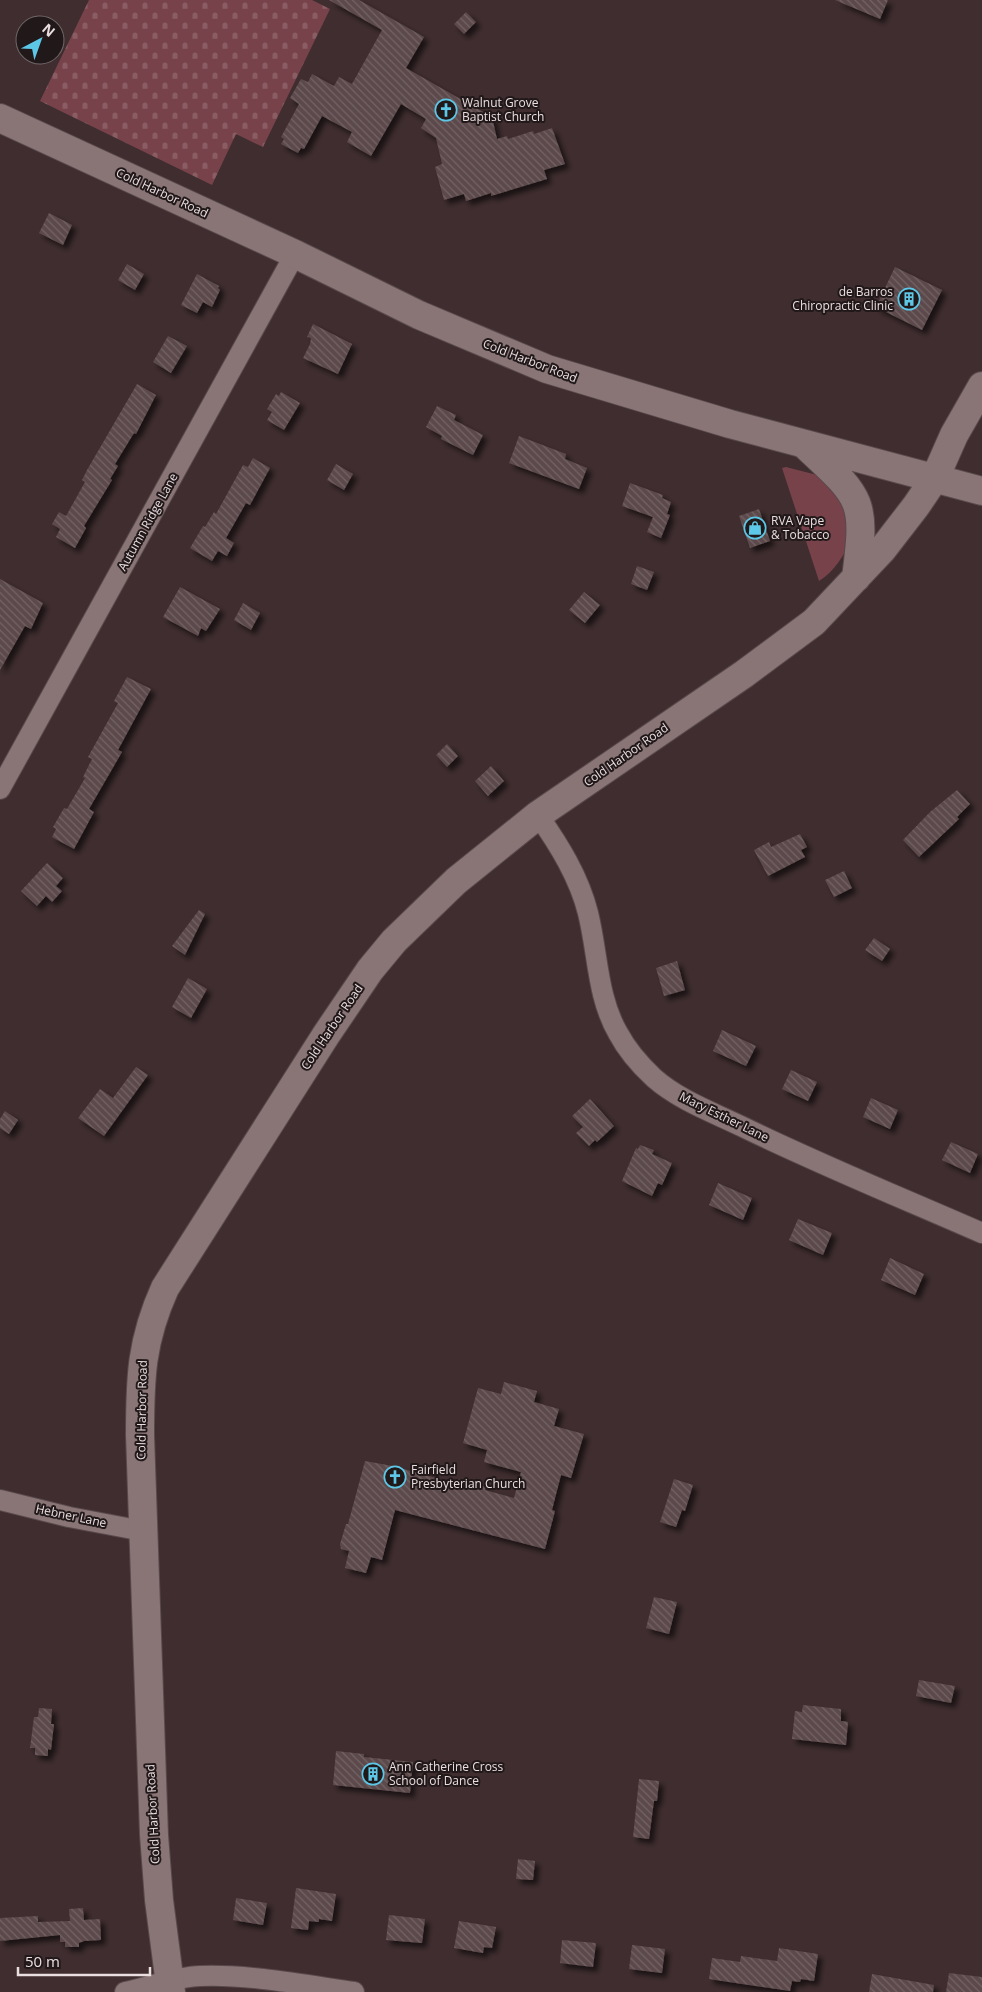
<svg xmlns="http://www.w3.org/2000/svg" width="982" height="1992" font-family="'Open Sans',sans-serif">
<style>
.grass{fill:#77424a}
.cemetery{fill:url(#cemetery-stones)}
.building{fill:url(#building-back-hatch);filter:url(#shadow)}
.lines{fill:none;stroke-linecap:round;stroke-linejoin:round}
.minor-casing{stroke:#58494b;stroke-width:22}
.secondary-casing{stroke:#58494b;stroke-width:30}
.minor{stroke:#897476;stroke-width:20}
.secondary{stroke:#897476;stroke-width:28}
.labels{text-anchor:middle;stroke-width:4;stroke-linejoin:round;paint-order:stroke}
.poi-label{font-size:12px;fill:#ebdee0;stroke:#201819;text-anchor:start}
.street-label{font-size:12px;fill:#ebdee0;stroke:#201819}
</style>
<defs>
<pattern id="cemetery-stones" width="16" height="16" patternUnits="userSpaceOnUse" patternTransform="scale(1.25)"><rect width="16" height="16" fill="#77424a"/><path d="M2 7V4a2 2 0 0 1 4 0v3zM10 15v-3a2 2 0 0 1 4 0v3z" fill="#8a5d64"/></pattern>
<pattern id="building-back-hatch" width="6" height="6" patternUnits="userSpaceOnUse" patternTransform="scale(1.25)"><rect width="6" height="6" fill="#5c494b"/><path d="M-1 5l2 2M0 0l6 6M5-1l2 2" fill="none" stroke="#746365"/></pattern>
<filter id="shadow"><feDropShadow dx="4.5" dy="4.5" stdDeviation="2.5" flood-color="#0009"/></filter>
</defs>
<rect width="100%" height="100%" fill="#3f2d2f"/>
<path class="grass" d="M786 467 821 476 839 490 852 539C844 555 834 572 819 581L782 468Z"/>
<path class="cemetery" d="M89 0H312L330 9 263 147 236 134 212 185 40 101Z"/>
<path class="building" d="M329 0H359L424 37 406 68 492 117 497 139 507 136 508 139 533 131 534 134 552 128 565 164 544 170 547 179 491 196V193L466 201 464 194 444 200 435 167 442 164 436 138 421 128 426 119 401 104 371 156 347 142 352 132 322 116 304 149 301 148 298 153 281 144 284 139 281 137 299 104 290 98 301 79 308 82 312 74 334 86 339 77 352 84 382 30Z
M835 0H888L880 19Z
M466 12 476 22 464 34 454 24Z
M49 213 72 225 63 245 39 233Z
M127 264 144 274 135 290 118 280Z
M895 267 942 290 922 330 876 307Z
M197 274 219 286 218 288 220 290 212 307 203 302 197 313 181 305Z
M313 324 352 344 338 374 303 358 310 344 311 338 307 337Z
M168 336 187 346 171 373 153 362Z
M137 384 156 395 136 434 134 433 115 464 118 466 110 479 112 480 84 526 86 528 75 548 56 537 60 529 52 524 59 512 66 516 85 482 82 480 87 470Z
M281 392 300 403 284 430 267 420 272 412 267 409 276 394 279 396Z
M437 406 456 415 454 420 483 435 473 455 441 439 442 436 426 427Z
M519 436 566 454 565 459 587 468 579 489 509 463Z
M253 458 270 468 250 505 246 503 226 538 234 543 227 556 218 551 212 561 190 548 203 526 205 527 214 512 216 514 243 465 248 467Z
M336 464 353 474 344 490 327 480Z
M630 483 663 495 662 498 671 502 667 514 670 515 661 538 647 532 653 517 622 506Z
M759 509 770 541 750 548 739 516Z
M637 566 654 572 647 590 631 584Z
M0 579 43 603 31 629 25 626 0 670Z
M180 587 220 609 206 631 201 628 198 636 163 617Z
M584 592 600 605 585 623 569 610Z
M243 603 260 613 251 630 234 620Z
M127 677 151 689 118 750 122 752 89 809 94 812 74 849 52 837 56 829 53 827 64 808 67 809 85 778 83 777 92 759 88 757 118 703 114 701Z
M447 744 458 756 447 767 436 755Z
M491 766 504 781 488 796 475 781Z
M957 790 970 804 957 817 959 819 919 857 903 840 930 812Z
M800 834 807 847 801 850 805 857 768 876 754 850 769 842 771 847Z
M47 863 63 878 56 886 62 891 52 902 46 896 37 906 21 891Z
M844 871 852 888 834 897 825 880Z
M199 910 205 914 185 955 172 946Z
M874 938 890 949 882 961 865 950Z
M677 961 685 990 664 996 656 968Z
M188 978 207 989 191 1018 172 1007Z
M722 1030 756 1046 746 1066 713 1051Z
M136 1067 148 1075 104 1136 78 1118 100 1089 113 1098Z
M791 1070 817 1082 808 1101 782 1089Z
M871 1098 898 1110 890 1129 863 1117Z
M590 1099 614 1126 597 1142 595 1140 589 1146 576 1133 583 1127 572 1116Z
M5 1111 18 1120 9 1134 0 1128V1119Z
M951 1142 978 1154 970 1173 942 1160Z
M640 1145 654 1150 652 1154 672 1163 662 1185 658 1183 652 1196 622 1181 636 1148 638 1149Z
M718 1183 752 1198 743 1220 709 1205Z
M798 1219 832 1233 823 1255 789 1240Z
M890 1258 924 1274 915 1295 881 1280Z
M504 1382 537 1391 534 1402 559 1409 554 1426 584 1434 571 1478 561 1475 552 1510 555 1511 545 1549 395 1510 382 1560 371 1557 366 1573 345 1568 349 1551 341 1549 340 1544 346 1524H348L365 1461 393 1466 457 1484 458 1479 486 1487 485 1490 514 1498 521 1472 484 1462 487 1450 463 1443 478 1388 501 1394Z
M674 1479 693 1485 685 1511 682 1510 676 1527 660 1522Z
M654 1597 677 1602 669 1634 646 1628Z
M919 1680 955 1686 951 1703 916 1696Z
M803 1705 841 1709V1721L848 1722 846 1745 792 1739 795 1711 802 1712Z
M39 1708 52 1709 51 1724H54L51 1750 48 1749V1756L35 1755V1748H30L34 1717H38Z
M336 1751 364 1754V1757L413 1762 410 1793 333 1785Z
M639 1779 659 1781 657 1801H654L649 1839 633 1837Z
M518 1859 535 1861 533 1880 516 1879Z
M296 1888 336 1894 332 1921 319 1919V1922L309 1921 308 1930 291 1928Z
M236 1898 267 1903 263 1925 233 1920Z
M83 1908 84 1920 100 1919 101 1940 84 1941 79 1943V1947H65V1942H60V1935L0 1941V1918L38 1916V1922L70 1921 69 1909Z
M389 1915 425 1919 422 1943 386 1940Z
M459 1921 496 1927 492 1948 484 1947 483 1953 454 1948Z
M562 1940 596 1943 593 1967 560 1963Z
M632 1945 665 1949 662 1973 629 1969Z
M779 1948 818 1954 814 1981 801 1979 800 1982 792 1981 790 1991 709 1979 712 1958 740 1962 741 1956 777 1961Z
M949 1973 982 1977V1992H946Z
M872 1974 934 1985 933 1992H869Z"/>
<g class="lines">
<g class="minor-casing">
<path id="minor" d="M0 789 295 254
M538 815C559 845 579 877 588 913 598 953 597 997 618 1033 627 1050 640 1065 654 1078 679 1100 712 1112 743 1127 821 1165 902 1198 982 1233
M0 1500 69 1517 143 1531
M125 1992C150 1987 174 1977 200 1976 248 1974 306 1985 354 1992"/>
</g>
<g class="secondary-casing">
<path id="secondary" d="M0 118 295 254 419 315 547 369 730 424 982 491
M806 446C863 499 866 500 856 578
M171 1992 159 1900 154 1835 140 1435C140 1378 141 1341 165 1288L326 1035 370 970 394 941 456 881 538 815 744 674 814 622 882 550 916 506 935 478 954 435 982 386"/>
</g>
<use href="#minor" class="minor"/>
<use href="#secondary" class="secondary"/>
</g>
<defs>
<g id="church-ring" transform="scale(1.125)"><circle r="9.5" fill="#201819" stroke="#5cc7e7" stroke-width="1.5"/><path d="M-1.2-6h2.4v3.5h3.3v2.4h-3.3V6h-2.4V-.1h-3.3v-2.4h3.3Z" fill="#5cc7e7"/></g>
<g id="building-ring" transform="scale(1.125)"><circle r="9.5" fill="#201819" stroke="#5cc7e7" stroke-width="1.5"/><path d="M-4-6H4V6H1V3H-1V6H-4ZM-2.5-4.3h1.7v1.8h-1.7ZM.8-4.3h1.7v1.8H.8ZM-2.5-1h1.7V.8h-1.7ZM.8-1h1.7V.8H.8Z" fill="#5cc7e7"/></g>
<g id="shop-ring" transform="scale(1.125)"><circle r="9.5" fill="#201819" stroke="#5cc7e7" stroke-width="1.5"/><path d="M-5-2.5h2.3a2.7 3.5 0 0 1 5.4 0H5L5.5 6h-11ZM-1.5-2.5h3a1.5 2.3 0 0 0-3 0Z" fill="#5cc7e7"/></g>
</defs>
<g fill-rule="evenodd">
<use href="#church-ring" x="446" y="110"/>
<use href="#building-ring" x="909" y="299"/>
<use href="#shop-ring" x="755" y="528"/>
<use href="#church-ring" x="395" y="1477"/>
<use href="#building-ring" x="373" y="1774"/>
</g>
<g class="labels">
<g class="poi-label">
<text x="462" y="107">Walnut Grove<tspan x="462" dy="14">Baptist Church</tspan></text>
<text x="893" y="296" text-anchor="end">de Barros<tspan x="893" dy="14">Chiropractic Clinic</tspan></text>
<text x="771" y="525">RVA Vape<tspan x="771" dy="14">&amp; Tobacco</tspan></text>
<text x="411" y="1474">Fairfield<tspan x="411" dy="14">Presbyterian Church</tspan></text>
<text x="389" y="1771">Ann Catherine Cross<tspan x="389" dy="14">School of Dance</tspan></text>
</g>
<g class="street-label">
<text transform="translate(162 193) rotate(25)" y="4">Cold Harbor Road</text>
<text transform="translate(530 361) rotate(21)" y="4">Cold Harbor Road</text>
<text transform="translate(148 522) rotate(-61)" y="4">Autumn Ridge Lane</text>
<text transform="translate(626 755) rotate(-35)" y="4">Cold Harbor Road</text>
<text transform="translate(332 1027) rotate(-56)" y="4">Cold Harbor Road</text>
<text transform="translate(724 1117) rotate(26)" y="4">Mary Esther Lane</text>
<text transform="translate(142 1410) rotate(-89)" y="4">Cold Harbor Road</text>
<text transform="translate(71 1516) rotate(12)" y="4">Hebner Lane</text>
<text transform="translate(153 1814) rotate(-93)" y="4">Cold Harbor Road</text>
</g>
</g>
<g transform="translate(40 40) rotate(41)"><circle r="24" fill="#201819" stroke="#716769"/>
<path d="M0-4L9 19L0 12L-9 19Z" fill="#5cc7e7"/>
<text y="-8" font-size="14" font-weight="bold" text-anchor="middle" fill="#ebdee0">N</text>
</g>
<path d="M18 1967v8h132v-8" fill="none" stroke="#ebdee0" stroke-width="2.5"/>
<text x="25" y="1967" font-size="15" fill="#ebdee0" stroke="#201819" stroke-width="4" paint-order="stroke">50 m</text>
</svg>
